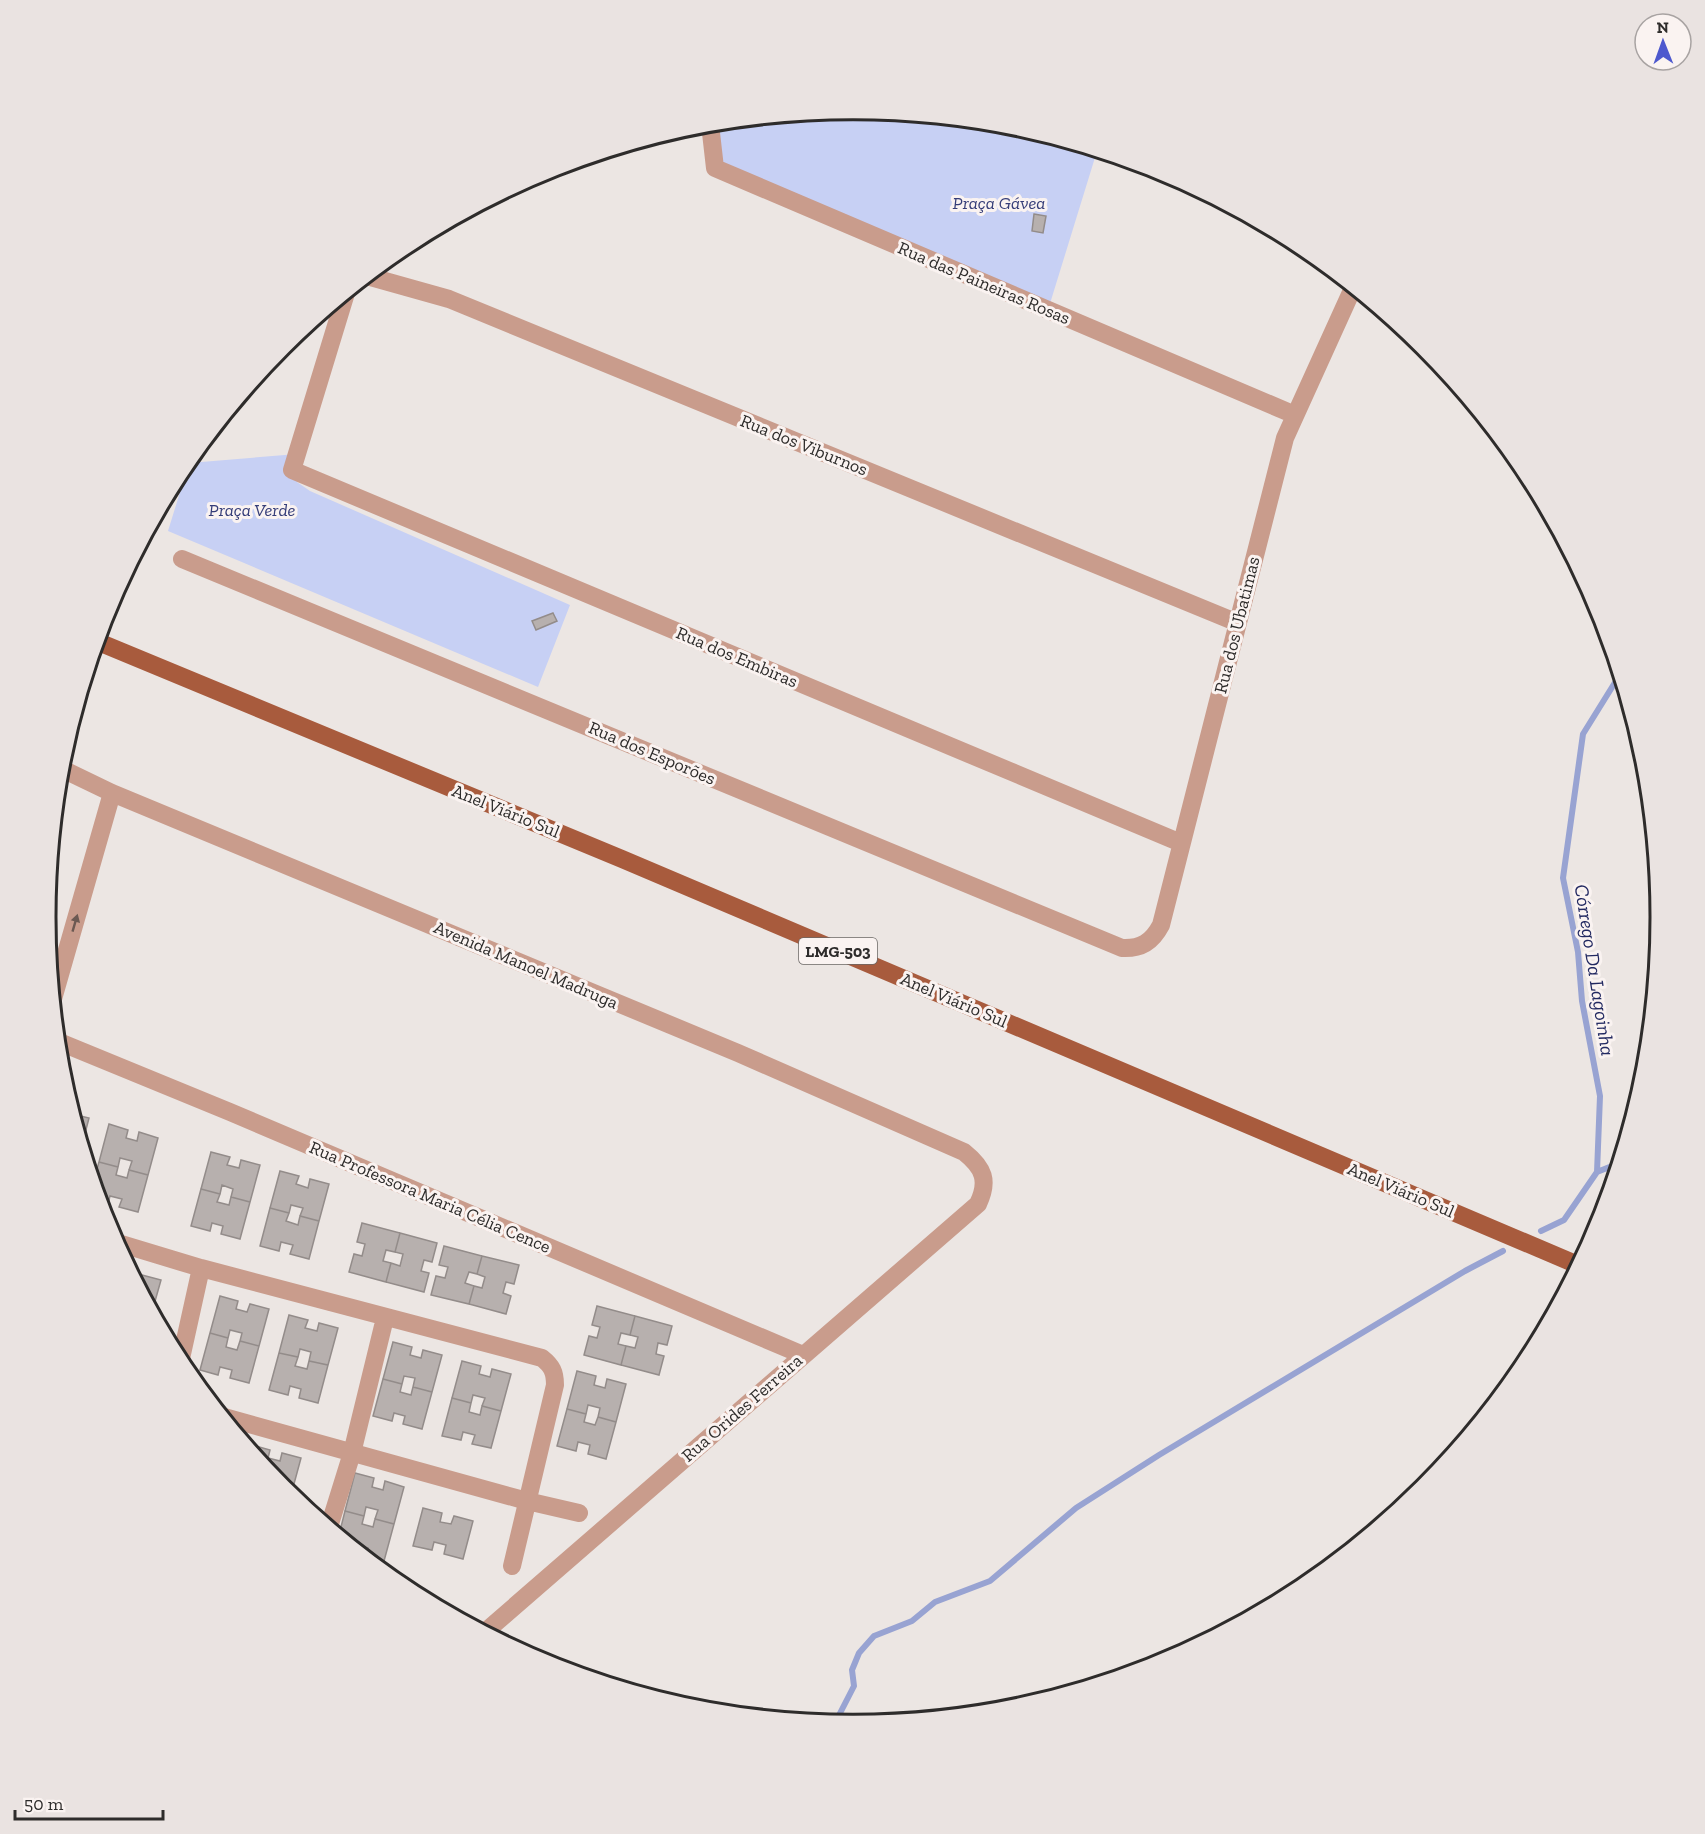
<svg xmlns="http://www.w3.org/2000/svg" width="1705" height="1834" font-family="'Zilla Slab',serif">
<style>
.green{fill:#c7d0f4}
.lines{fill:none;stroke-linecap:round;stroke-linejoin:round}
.stream{stroke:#98a3d2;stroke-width:6}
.building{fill:#b7b0ae;stroke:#938c8a;stroke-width:1.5}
.minor{stroke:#c99c8c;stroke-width:18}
.major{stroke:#a85b3d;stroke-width:18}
.oneway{fill:#6c5952}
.labels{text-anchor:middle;stroke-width:6;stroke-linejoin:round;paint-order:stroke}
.shield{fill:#faf3f1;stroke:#6b6866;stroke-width:1.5}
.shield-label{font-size:16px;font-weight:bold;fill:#2e2c2b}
.park-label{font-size:18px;font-style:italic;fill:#353d78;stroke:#faf3f1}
.street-label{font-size:18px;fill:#2e2c2b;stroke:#faf3f1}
.water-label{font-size:20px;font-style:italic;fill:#222961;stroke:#faf3f1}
.rim{fill:none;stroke:#2e2c2b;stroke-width:3}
</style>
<rect width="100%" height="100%" fill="#ece6e3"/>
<path class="green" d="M873 111 1010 125 1097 151 1048 310 715 168 710 124 829 112Z
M297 454V482L310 491 570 605 538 687 168 531 189 463Z"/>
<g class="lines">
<path class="stream" d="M1597 1172 1600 1096 1582 1001 1578 952 1563 878 1583 734 1619 676
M1541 1231 1564 1220 1597 1172 1617 1164
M835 1723 854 1686 852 1670 859 1653 874 1636 912 1621 935 1602 990 1581 1076 1508 1159 1455 1465 1271 1503 1251"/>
</g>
<path class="building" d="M1034 214 1046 216 1043 233 1032 231Z
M553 613 557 621 536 630 532 621Z
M72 1114 89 1118 82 1145Z
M109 1124 128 1130 126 1138 137 1141 139 1132 158 1138 148 1175 129 1170 132 1161 120 1158 118 1167 99 1162Z
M211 1152 230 1157 227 1165 239 1168 241 1160 260 1165 250 1202 231 1197 233 1189 222 1185 220 1194 201 1189Z
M99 1162 118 1167 116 1175 127 1178 129 1170 148 1175 138 1212 119 1207 122 1199 110 1196 108 1204 99 1201 93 1183Z
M280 1171 299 1176 296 1184 308 1188 310 1179 329 1184 319 1221 300 1216 303 1208 291 1205 289 1213 270 1208Z
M201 1189 220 1194 217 1202 229 1205 231 1197 250 1202 240 1239 221 1234 223 1226 212 1223 210 1231 191 1226Z
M270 1208 289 1213 286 1221 298 1225 300 1216 319 1221 309 1259 290 1254 293 1245 281 1242 279 1251 260 1246Z
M362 1223 400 1233 395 1252 386 1250 383 1261 391 1263 386 1282 349 1272 354 1254 362 1256 365 1244 357 1242Z
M400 1233 437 1243 432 1262 424 1260 421 1271 429 1273 424 1292 386 1282 391 1263 400 1266 403 1254 395 1252Z
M444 1246 482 1256 477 1274 469 1272 465 1283 474 1286 469 1304 431 1295 436 1276 445 1278 448 1267 439 1265Z
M482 1256 519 1265 514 1284 506 1282 503 1293 511 1296 506 1314 469 1304 474 1286 482 1288 485 1277 477 1274Z
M142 1275 161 1280 152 1312 137 1283 140 1284Z
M220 1296 238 1301 236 1309 247 1312 250 1304 269 1309 259 1346 240 1341 242 1333 230 1330 228 1338 210 1333Z
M597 1306 635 1316 630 1335 621 1333 618 1344 626 1346 621 1365 584 1355 589 1336 597 1338 600 1327 592 1325Z
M289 1315 308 1320 305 1328 317 1331 319 1323 338 1328 328 1365 309 1361 311 1352 300 1349 298 1357 279 1353Z
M635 1316 672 1326 667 1345 658 1343 656 1354 664 1356 659 1375 621 1365 626 1346 635 1348 638 1337 630 1335Z
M210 1333 228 1338 226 1347 237 1350 240 1341 259 1346 249 1383 230 1378 232 1370 220 1367 218 1375 200 1370Z
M393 1342 412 1347 410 1355 421 1358 423 1350 442 1355 432 1392 413 1387 415 1378 404 1376 402 1384 383 1379Z
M279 1353 298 1357 295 1366 307 1369 309 1361 328 1365 318 1403 299 1398 301 1389 290 1386 288 1395 269 1390Z
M462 1361 481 1366 479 1374 490 1377 492 1369 511 1374 501 1411 482 1406 485 1398 473 1395 471 1403 452 1398Z
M577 1371 596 1376 594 1385 605 1388 607 1379 626 1384 616 1422 598 1417 600 1408 588 1405 586 1414 567 1409Z
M383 1379 402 1384 400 1392 411 1395 413 1387 432 1392 422 1429 403 1424 405 1416 394 1413 392 1421 373 1416Z
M452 1398 471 1403 469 1412 480 1415 482 1406 501 1411 491 1448 472 1444 475 1435 463 1432 461 1440 442 1436Z
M567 1409 586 1414 584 1422 595 1425 598 1417 616 1422 606 1459 588 1454 590 1445 578 1442 576 1451 557 1446Z
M252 1445 270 1450 268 1458 280 1461 282 1453 301 1458 291 1495 281 1488 250 1450Z
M355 1473 374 1478 372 1487 383 1490 385 1481 404 1487 394 1524 375 1519 378 1510 366 1507 364 1516 345 1511Z
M423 1508 442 1513 440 1522 451 1524 454 1516 473 1521 463 1559 444 1554 446 1545 434 1542 432 1550 413 1546Z
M345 1511 364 1516 362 1524 373 1527 375 1519 394 1524 384 1561 365 1556 368 1548 356 1545 355 1548 339 1535Z"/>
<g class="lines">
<path class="minor" d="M829 112 873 111
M710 124 715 168 1295 415
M367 276 449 299 1238 623
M346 293 292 470 1181 843
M182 559 1122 948C1141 949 1152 942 1161 925L1285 438 1353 288
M60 768 112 793 738 1053 964 1152C984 1168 989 1181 978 1204L485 1632
M53 999 112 793
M57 1041 230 1112 803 1355
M115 1242 201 1268 542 1358C552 1366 555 1372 555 1385L512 1566
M180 1363 201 1268
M224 1417 527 1501 579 1513
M329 1527 352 1453 385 1318"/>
<path class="major" d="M96 641 622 859 1578 1265"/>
</g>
<defs><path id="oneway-solid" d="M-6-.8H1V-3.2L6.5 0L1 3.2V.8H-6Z" transform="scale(1.5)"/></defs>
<use class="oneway" href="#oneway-solid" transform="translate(75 923) rotate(-74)"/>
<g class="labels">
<rect class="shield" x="799" y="938" width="78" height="26" rx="4.5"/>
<g class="shield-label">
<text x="838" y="957">LMG-503</text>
</g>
<g class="park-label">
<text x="999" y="209">Praça Gávea</text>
<text x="252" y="516">Praça Verde</text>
</g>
<g class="street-label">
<text transform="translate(984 283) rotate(23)" y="6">Rua das Paineiras Rosas</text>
<text transform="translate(804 445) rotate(22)" y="6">Rua dos Viburnos</text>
<text transform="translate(1237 625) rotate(-76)" y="6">Rua dos Ubatimas</text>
<text transform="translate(737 657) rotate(23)" y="6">Rua dos Embiras</text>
<text transform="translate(652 753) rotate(23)" y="6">Rua dos Esporões</text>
<text transform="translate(506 811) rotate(22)" y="6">Anel Viário Sul</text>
<text transform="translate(526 965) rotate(23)" y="6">Avenida Manoel Madruga</text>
<text transform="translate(954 1000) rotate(23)" y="6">Anel Viário Sul</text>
<text transform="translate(1401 1190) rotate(23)" y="6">Anel Viário Sul</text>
<text transform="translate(430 1197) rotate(23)" y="6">Rua Professora Maria Célia Cence</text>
<text transform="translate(742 1408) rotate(-41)" y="6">Rua Orides Ferreira</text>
</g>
<g class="water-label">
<text transform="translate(1595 970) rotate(81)" y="7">Córrego Da Lagoinha</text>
</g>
</g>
<path d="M0 0H1705V1834H0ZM56 917a797 797 0 1 1 1594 0a797 797 0 1 1-1594 0Z" fill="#eae3e1" fill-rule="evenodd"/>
<path class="rim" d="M56 917a797 797 0 1 1 1594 0a797 797 0 1 1-1594 0Z"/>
<g transform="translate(1663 42) rotate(359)"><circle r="28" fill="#faf3f1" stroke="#a8a3a2" stroke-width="1.5"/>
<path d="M0-4.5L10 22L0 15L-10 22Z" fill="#4d58ce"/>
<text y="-9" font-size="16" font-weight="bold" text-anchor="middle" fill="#2e2c2b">N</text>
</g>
<path d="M15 1810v9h148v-9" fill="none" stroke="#2e2c2b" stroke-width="3"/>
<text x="24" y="1810" font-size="18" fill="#2e2c2b" stroke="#faf3f1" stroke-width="4.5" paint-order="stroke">50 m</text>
</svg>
